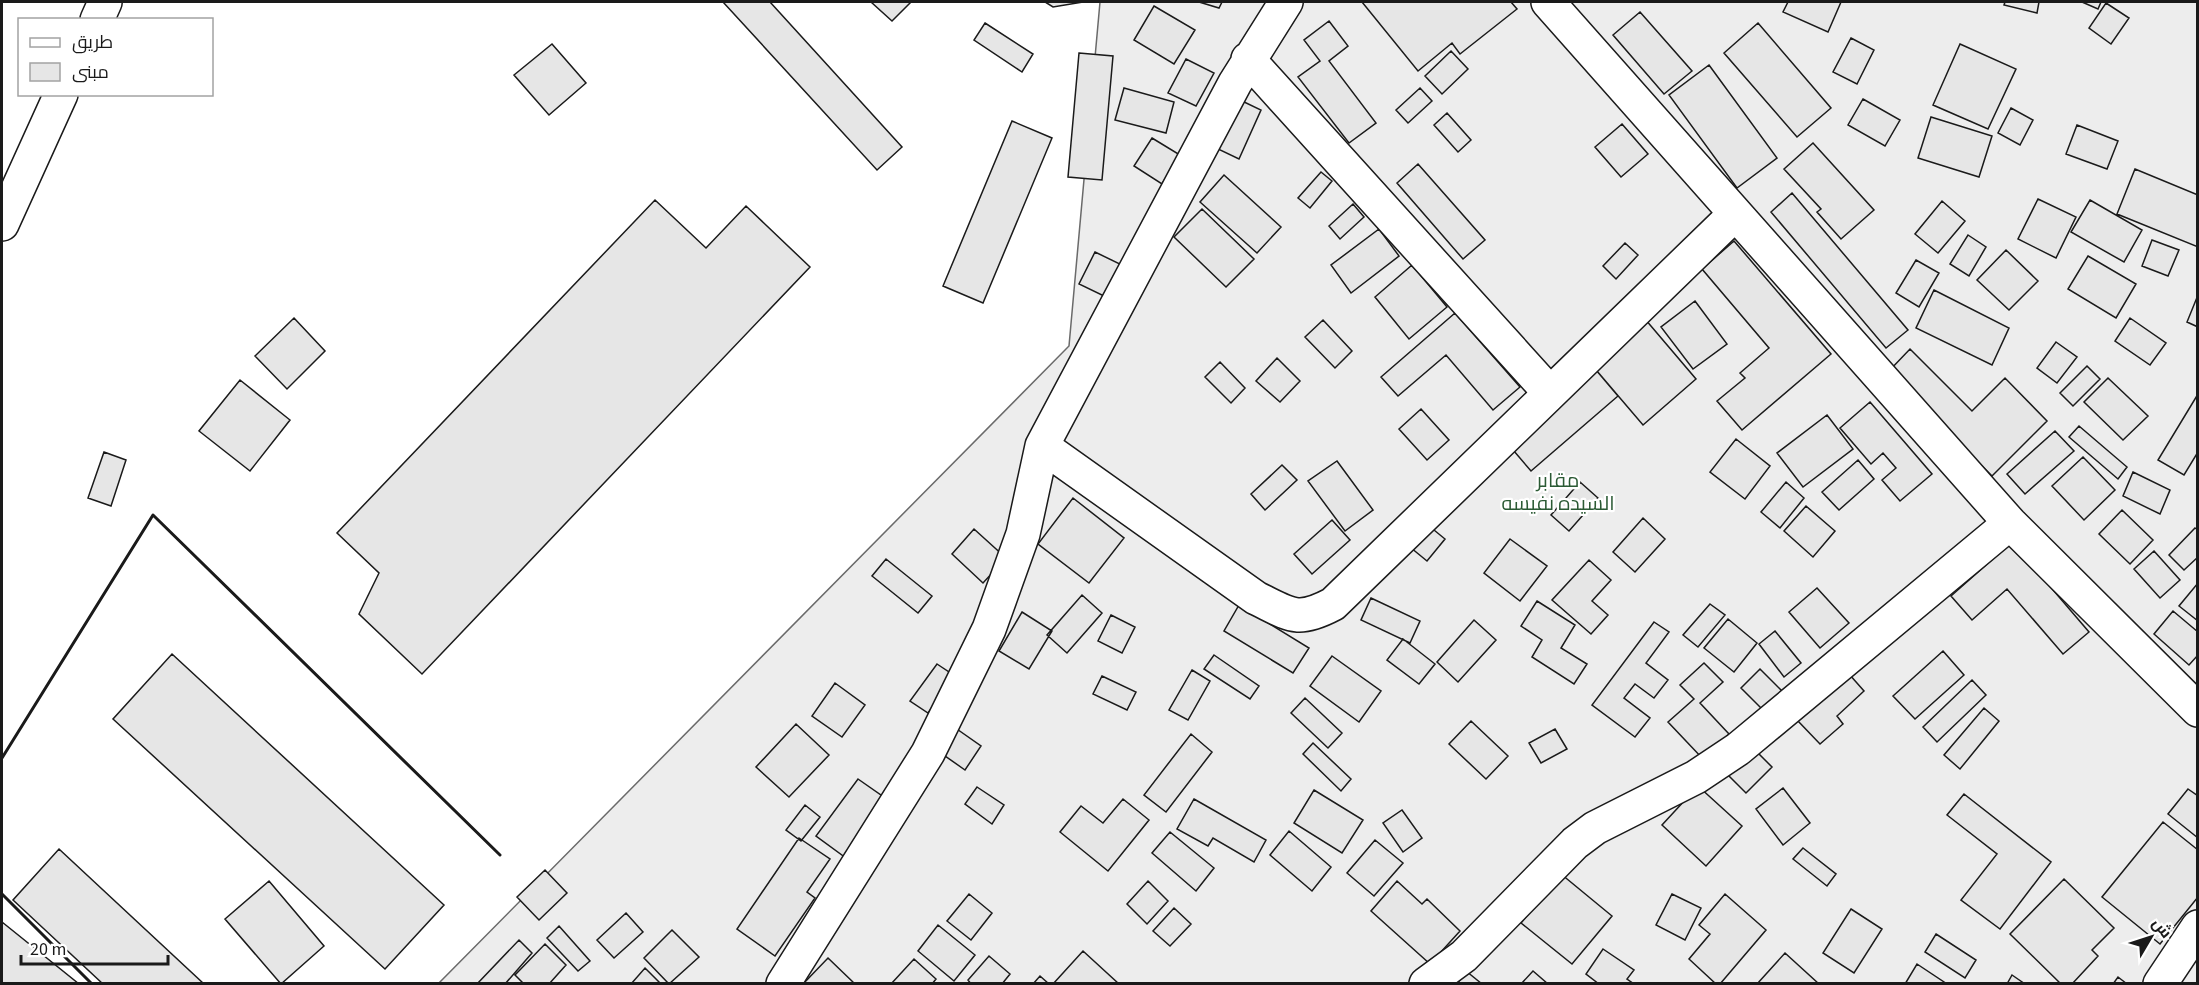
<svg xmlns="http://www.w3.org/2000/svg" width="2199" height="985" font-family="'Source Sans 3',Cairo,sans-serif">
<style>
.built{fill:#ededed;stroke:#6a6a6a;stroke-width:1.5}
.building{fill:#e6e6e6;stroke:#1a1a1a;stroke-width:1.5}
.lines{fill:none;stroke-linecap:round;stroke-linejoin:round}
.minor-casing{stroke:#1a1a1a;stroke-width:36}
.major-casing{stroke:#1a1a1a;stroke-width:36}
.minor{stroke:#fff;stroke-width:33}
.major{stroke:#fff;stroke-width:33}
.wall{stroke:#1a1a1a;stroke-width:3}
.labels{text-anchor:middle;stroke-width:4.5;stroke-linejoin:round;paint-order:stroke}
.park-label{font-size:20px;fill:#2b5a34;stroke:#fff}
</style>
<rect width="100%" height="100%" fill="#fff"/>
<path class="built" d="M1100 2H2197V983L438 984 1069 346Z"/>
<path class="building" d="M723 2H770L902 147 877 170Z
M871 2H911L892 21Z
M1045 2H1083L1053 7Z
M1199 2H1222L1219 8Z
M1362 2H1511L1517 9 1460 54 1452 43 1418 71Z
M1788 2H1841L1828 32 1783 12Z
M2005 2H2039L2037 13 2004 5Z
M2082 2H2101L2098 9Z
M2106 3 2129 18 2111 44 2089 28Z
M1154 6 1195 30 1174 64 1134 40Z
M1640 12 1692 71 1664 94 1613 35Z
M1329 21 1348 46 1329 61 1376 123 1349 143 1298 77 1320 61 1304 40Z
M985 23 1033 54 1022 72 974 40Z
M1758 23 1831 108 1797 137 1724 53Z
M1851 38 1874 50 1857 84 1833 72Z
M552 44 586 83 549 115 514 75Z
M1960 44 2016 69 1988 129 1933 105Z
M1451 51 1468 69 1442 94 1425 76Z
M1079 53 1113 56 1102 180 1068 177Z
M1186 59 1214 73 1196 106 1168 93Z
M1709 65 1777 158 1737 188 1669 95Z
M1124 88 1174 102 1166 133 1115 120Z
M1420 88 1432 101 1408 123 1396 110Z
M1863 99 1900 120 1885 146 1848 125Z
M1240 100 1261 110 1239 159 1218 149Z
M2011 108 2033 120 2020 145 1998 133Z
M1447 113 1471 140 1458 152 1434 125Z
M1931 117 1992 136 1979 177 1918 158Z
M1012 121 1052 138 983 303 943 286Z
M1622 124 1648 154 1621 177 1595 147Z
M2077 125 2118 141 2107 169 2066 154Z
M1152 138 1180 155 1162 184 1134 166Z
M1813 143 1874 210 1841 239 1817 212 1821 209 1784 169Z
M1418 164 1485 240 1463 259 1397 183Z
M2135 169 2198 195V247L2117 214Z
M1321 172 1332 181 1310 208 1298 198Z
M1224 175 1281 227 1257 253 1200 202Z
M1792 193 1908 330 1886 348 1771 212Z
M2038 199 2076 217 2056 258 2018 239Z
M655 200 706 248 746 206 810 267 422 674 359 614 379 573 337 533Z
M2090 200 2142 230 2124 262 2071 232Z
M1942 201 1965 221 1938 253 1915 234Z
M1353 204 1364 217 1340 239 1329 226Z
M1202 209 1254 259 1226 287 1174 237Z
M1379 229 1399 256 1351 293 1331 265Z
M1968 235 1986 247 1969 276 1950 264Z
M2152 240 2179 250 2168 276 2142 266Z
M1734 241 1831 354 1742 430 1717 401 1745 378 1740 373 1769 348 1702 269Z
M1625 243 1638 255 1616 279 1603 266Z
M2006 250 2038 281 2009 310 1977 280Z
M1095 252 1122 265 1106 297 1079 284Z
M2088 256 2136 284 2116 318 2068 289Z
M1916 260 1939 273 1919 307 1896 293Z
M1412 265 1447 307 1409 339 1375 297Z
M1934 290 2009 328 1992 365 1916 328Z
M2198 295V327L2187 322Z
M1695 301 1727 344 1693 369 1661 327Z
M1455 313 1520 387 1493 410 1446 355 1398 396 1381 377Z
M294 318 325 351 287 389 255 356Z
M2130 318 2166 343 2150 365 2115 341Z
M1645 319 1696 379 1643 425 1591 364Z
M1323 320 1352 351 1335 368 1305 337Z
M2056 342 2077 357 2057 383 2037 368Z
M1910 349 1972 411 2005 378 2047 421 1992 476 1888 372Z
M1277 358 1300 381 1280 402 1256 381Z
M1220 362 1245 388 1231 403 1205 377Z
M2087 366 2100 379 2073 406 2060 393Z
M1596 370 1618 396 1531 471 1508 444Z
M2108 378 2148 416 2123 440 2084 402Z
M240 380 290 420 250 471 199 431Z
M2198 394V452L2184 475 2158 460Z
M1870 402 1932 474 1900 501 1882 480 1896 468 1883 453 1871 464 1840 428Z
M1421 409 1449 440 1427 460 1399 429Z
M1827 415 1853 449 1803 487 1777 453Z
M2079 426 2127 467 2118 479 2069 437Z
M2055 431 2074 451 2025 494 2007 474Z
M1736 439 1770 466 1745 499 1710 472Z
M104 452 126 460 111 506 88 498Z
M2083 457 2115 490 2084 520 2052 486Z
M1858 460 1874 479 1839 510 1822 492Z
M1337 461 1373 510 1345 531 1308 481Z
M1282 465 1297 480 1265 510 1251 494Z
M2133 472 2170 490 2160 514 2123 496Z
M1580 482 1598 498 1569 531 1551 515Z
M1786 482 1804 498 1780 528 1761 512Z
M1073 498 1124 538 1089 583 1038 544Z
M1806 506 1835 531 1813 557 1784 531Z
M2122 510 2153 540 2130 564 2099 534Z
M1643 518 1665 539 1635 572 1613 552Z
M1332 520 1350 540 1312 574 1294 554Z
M1423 521 1445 539 1427 561 1405 543Z
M2195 528 2198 530V557L2184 570 2169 555Z
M974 529 1006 558 983 583 952 554Z
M1510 539 1547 566 1520 601 1484 573Z
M2012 542 2089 632 2063 654 2007 589 1972 620 1951 596Z
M2154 551 2180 580 2160 598 2134 569Z
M886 559 932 596 918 613 872 576Z
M1589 560 1611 580 1592 601 1608 615 1591 634 1552 600Z
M2198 583V621L2179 606Z
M1817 588 1849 623 1820 648 1789 612Z
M1082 595 1102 613 1067 653 1047 635Z
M1371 598 1420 621 1410 643 1361 620Z
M1537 601 1575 625 1561 648 1587 664 1574 684 1532 657 1542 640 1521 626Z
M1710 604 1725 615 1698 647 1683 635Z
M1239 605 1309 648 1293 673 1224 631Z
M2173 611 2198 632V655L2189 665 2154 634Z
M1022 612 1052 631 1029 669 999 651Z
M1111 615 1135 627 1122 653 1098 641Z
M1728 619 1757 643 1734 672 1704 648Z
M1474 620 1496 640 1458 682 1437 662Z
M1654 622 1669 632 1646 663 1668 680 1654 698 1635 684 1624 698 1650 718 1635 737 1592 705Z
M1775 631 1801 663 1784 677 1759 644Z
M1403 639 1435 664 1419 684 1387 660Z
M1943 651 1964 675 1915 719 1893 696Z
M172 654 444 905 385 969 113 719Z
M1214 655 1259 686 1250 699 1204 669Z
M1332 656 1381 691 1359 722 1310 686Z
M1704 663 1723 682 1700 703 1729 734 1703 759 1668 722 1694 699 1680 685Z
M937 664 955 676 928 713 910 701Z
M1760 669 1782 691 1763 710 1741 688Z
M1192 670 1210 681 1188 720 1169 710Z
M1849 674 1864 691 1837 716 1843 724 1820 744 1798 721Z
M1102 676 1136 692 1127 710 1093 694Z
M1972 680 1986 695 1937 742 1923 727Z
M835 683 865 705 842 737 812 716Z
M1305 698 1342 733 1328 748 1291 713Z
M1984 708 1999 721 1960 769 1944 755Z
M1471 721 1508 756 1486 779 1449 744Z
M796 724 829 755 789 797 756 767Z
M954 727 981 746 965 770 938 751Z
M1555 729 1567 749 1541 763 1529 743Z
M1191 734 1212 752 1166 812 1144 795Z
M1313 743 1351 779 1341 791 1303 754Z
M1753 748 1772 767 1746 793 1727 774Z
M858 779 888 800 846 858 816 836Z
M1698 786 1742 826 1706 866 1662 825Z
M977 787 1004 805 992 824 965 804Z
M1783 788 1810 823 1783 845 1756 809Z
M2188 789 2198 796V838L2168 814Z
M1314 790 1363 820 1342 853 1294 823Z
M1964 794 2051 862 2000 929 1961 900 1997 854 1947 815Z
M1123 799 1149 820 1108 871 1060 832 1081 806 1103 823Z
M1194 799 1266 840 1254 862 1213 838 1208 846 1177 829Z
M805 805 820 817 801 841 786 830Z
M1402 810 1422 838 1403 852 1383 823Z
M2163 822 2198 850V897L2160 944 2102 897Z
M1289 831 1331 867 1312 891 1270 855Z
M1170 832 1214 868 1196 891 1152 853Z
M799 838 830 859 807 892 815 898 775 956 737 929Z
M1375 840 1403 863 1374 896 1347 873Z
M1803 848 1836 874 1827 886 1793 859Z
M59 849 204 984H103L13 900Z
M545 870 567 893 539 920 517 897Z
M1561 874 1612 916 1572 964 1521 923Z
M2064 879 2114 928 2092 950 2098 956 2072 984H2061L2010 934Z
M269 881 324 946 281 984 225 919Z
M1148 881 1168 901 1147 924 1127 904Z
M1397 881 1422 904 1427 899 1460 931 1430 964 1371 911Z
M969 894 992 913 971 940 947 921Z
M1672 894 1701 908 1685 940 1656 925Z
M1725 894 1766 930 1720 984H1716L1689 959 1710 934 1699 925Z
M1174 908 1191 924 1170 946 1153 931Z
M1851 909 1882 929 1854 973 1823 953Z
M626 913 643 932 614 958 597 940Z
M2 922 79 984H2Z
M938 925 975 955 954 981 918 951Z
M559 926 590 961 578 971 547 938Z
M672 930 699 957 669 984 644 958Z
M1936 934 1976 960 1965 978 1925 952Z
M519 940 532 953 505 984H477Z
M545 944 566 965 549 984H524L515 975Z
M1603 949 1634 970 1627 979 1634 984H1599L1586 974Z
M1083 951 1119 984H1053Z
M1785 953 1819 984H1757Z
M989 956 1010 974 1002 984H971L968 980Z
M828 958 855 984H803Z
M914 959 936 979 932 984H891Z
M1917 964 1947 984H1905Z
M645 968 661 984H631Z
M1466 971 1482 984H1457Z
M1533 971 1548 984H1521Z
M2012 975 2025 984H2007Z
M1040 976 1049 984H1033Z
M2118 977 2127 984H2113Z"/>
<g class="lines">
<g class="minor-casing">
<path id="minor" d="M1548 2 2010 523 2198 710
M1248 59 1550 393
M1042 446 1256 598C1291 615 1297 623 1333 604L1735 214
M783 984 928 753 989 629 1023 534 1042 446 1235 83 1286 2
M1426 984 1464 956 1575 843 1595 828 1696 777 1738 749 2010 523
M2160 984 2198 927"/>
</g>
<g class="major-casing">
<path id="major" d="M97 20 105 2
M2 224 61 94"/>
</g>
<use href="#minor" class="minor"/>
<use href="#major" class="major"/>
<path class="wall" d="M2 758 153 515 500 855
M2 894 92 984"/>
</g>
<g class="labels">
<g class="park-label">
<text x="1558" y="487">مقابر<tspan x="1558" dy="23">السيده نفيسه</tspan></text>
</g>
</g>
<rect width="2199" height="985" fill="none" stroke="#1a1a1a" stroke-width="6"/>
<rect x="18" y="18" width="195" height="78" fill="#ffffff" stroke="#a3a3a3" stroke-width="1.5"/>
<rect x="30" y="38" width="30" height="9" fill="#ffffff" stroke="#a3a3a3" stroke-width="1.5"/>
<text x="72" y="48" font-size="18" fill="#1a1a1a">طريق</text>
<rect x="30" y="63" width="30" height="18" fill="#e6e6e6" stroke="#a3a3a3" stroke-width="1.5"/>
<text x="72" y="78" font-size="18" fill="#1a1a1a">مبنى</text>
<g transform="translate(2151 937) rotate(51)" stroke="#ffffff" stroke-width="4.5" paint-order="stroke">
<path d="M0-4.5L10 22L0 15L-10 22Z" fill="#1a1a1a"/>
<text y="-9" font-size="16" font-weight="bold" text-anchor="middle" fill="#1a1a1a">ش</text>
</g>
<path d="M21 955v9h147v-9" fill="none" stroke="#1a1a1a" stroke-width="3"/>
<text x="30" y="955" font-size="18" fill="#1a1a1a" stroke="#ffffff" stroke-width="4.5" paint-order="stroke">20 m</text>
</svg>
